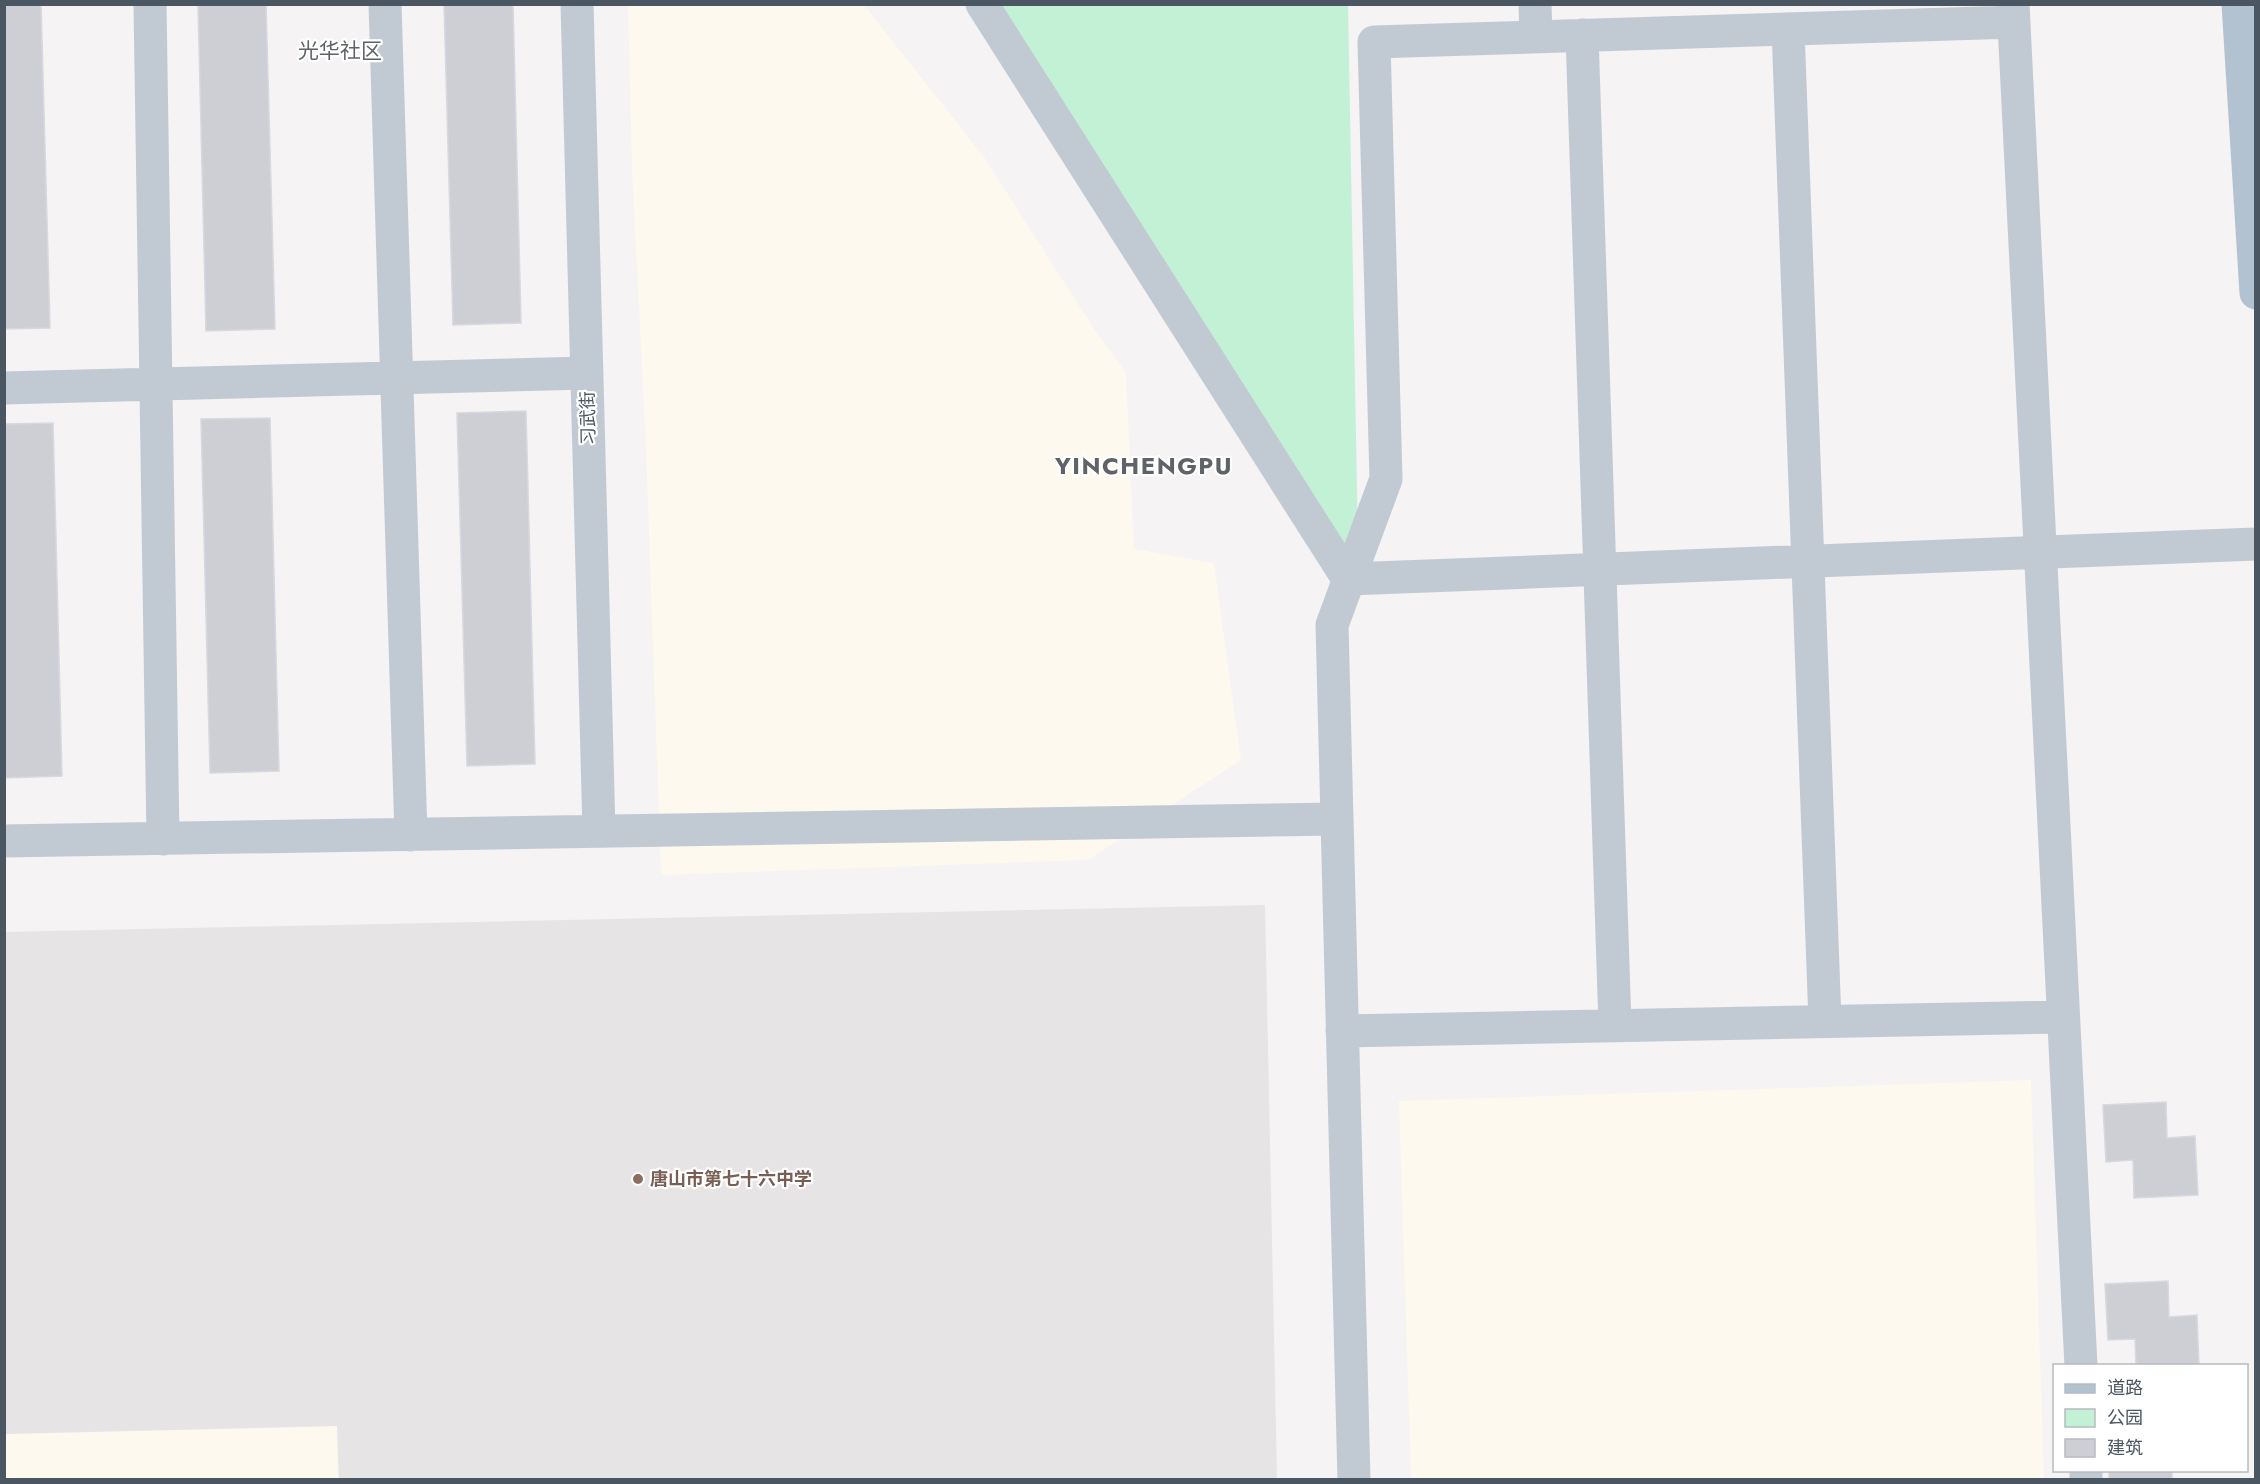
<svg xmlns="http://www.w3.org/2000/svg" width="2260" height="1484" font-family="Jost,'Noto Sans SC',sans-serif">
<style>
.commercial{fill:#fdf9ef}
.education{fill:#e6e4e5}
.green{fill:#c3f1d5}
.building{fill:#cdcfd5;stroke:#d7d9de;stroke-width:1.5}
.lines{fill:none;stroke-linecap:round;stroke-linejoin:round}
.minor{stroke:#c1cad2;stroke-width:33}
.major{stroke:#b3c2d1;stroke-width:33}
.education-dot{fill:#8d6e63;stroke:#fff;stroke-width:2}
.labels{text-anchor:middle;stroke-width:4.5;stroke-linejoin:round;paint-order:stroke}
.street-label{font-size:18px;fill:#4a5661;stroke:#fff}
.education-label{font-size:18px;font-weight:bold;fill:#785e54;stroke:#fff;text-anchor:start}
.quarter-label{font-size:21px;fill:#5f6368;stroke:#fff}
.district-label{font-size:24px;font-weight:bold;letter-spacing:1.5px;fill:#5f6368;stroke:#fff}
</style>
<rect width="100%" height="100%" fill="#f5f3f3"/>
<path class="commercial" d="M628 5H864L984 157 1094 329 1126 373 1134 549 1214 563 1241 760 1088 860 661 875 646 448 632 169Z
M2031 1080 2044 1479H1411L1399 1101Z
M337 1426 338 1479H5L4 1434Z"/>
<path class="education" d="M1265 905 1277 1479 339 1480 337 1426 5 1434V932Z"/>
<path class="green" d="M970 5H1348L1358 547 1328 552Z"/>
<path class="building" d="M4 4H41L50 328 4 329Z
M198 4H266L275 329 206 331Z
M444 4H513L521 323 453 325Z
M526 411 535 764 467 766 457 413Z
M270 418 279 771 210 773 201 419Z
M53 423 62 776 4 778V424Z
M2166 1102 2167 1138 2195 1136 2198 1195 2134 1198 2133 1160 2106 1162 2103 1105Z
M2168 1281 2169 1317 2197 1315 2199 1366H2136L2135 1339 2108 1340 2105 1284Z
M2109 1470H2172V1480H2109Z"/>
<g class="lines">
<path class="minor" d="M150 4 163 839
M385 4 411 835
M577 4 599 831
M982 4 1348 579 2256 544
M1535 4 1536 37
M2013 4 2081 1366
M1788 29 1825 1021
M1582 35 1615 1025
M4 388 587 373
M4 841 1337 819
M1342 1031 2063 1017
M2086 1470V1480
M1354 1480 1332 625 1386 479 1374 42 2014 22"/>
<path class="major" d="M2238 4 2256 293"/>
</g>
<circle class="education-dot" cx="638" cy="1179" r="6"/>
<g class="labels">
<g class="street-label">
<text transform="translate(588 418) rotate(-91)" y="6">习武街</text>
</g>
<g class="education-label">
<text x="650" y="1185">唐山市第七十六中学</text>
</g>
<g class="quarter-label">
<text x="340" y="58">光华社区</text>
</g>
<g class="district-label">
<text x="1144" y="474">YINCHENGPU</text>
</g>
</g>
<rect width="2260" height="1484" fill="none" stroke="#4a5661" stroke-width="12"/>
<rect x="2053" y="1364" width="195" height="108" fill="#ffffff" stroke="#b7bbc0" stroke-width="1.5"/>
<rect x="2065" y="1384" width="30" height="9" fill="#b3c2d1" stroke="#b7bbc0" stroke-width="1.5"/>
<text x="2107" y="1394" font-size="18" fill="#4a5661">道路</text>
<rect x="2065" y="1409" width="30" height="18" fill="#c3f1d5" stroke="#b7bbc0" stroke-width="1.5"/>
<text x="2107" y="1424" font-size="18" fill="#4a5661">公园</text>
<rect x="2065" y="1439" width="30" height="18" fill="#cdcfd5" stroke="#b7bbc0" stroke-width="1.5"/>
<text x="2107" y="1454" font-size="18" fill="#4a5661">建筑</text>
</svg>
